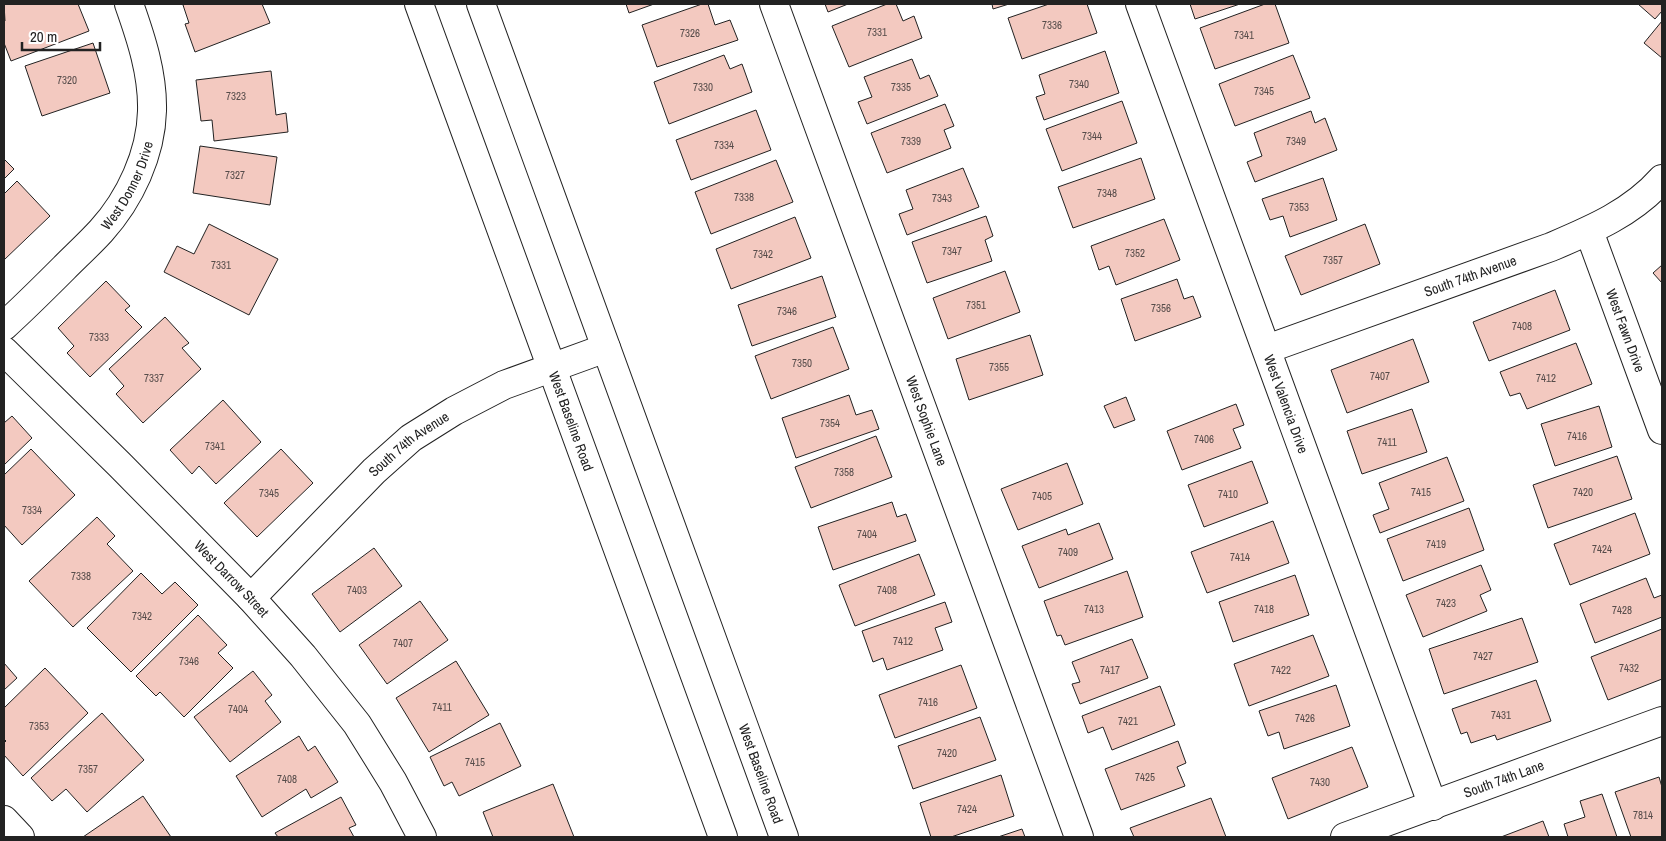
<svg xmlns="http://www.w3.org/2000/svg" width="1666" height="841" font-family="'Archivo Narrow',sans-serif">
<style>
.building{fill:#f3c9c0;stroke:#222}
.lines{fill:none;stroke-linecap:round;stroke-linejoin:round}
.minor-casing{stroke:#222;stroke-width:30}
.major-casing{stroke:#222;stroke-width:30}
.minor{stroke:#fff;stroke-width:28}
.major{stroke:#fff;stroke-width:28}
.labels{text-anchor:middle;stroke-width:4;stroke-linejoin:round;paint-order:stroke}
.number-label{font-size:11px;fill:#564c4a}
.street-label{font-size:14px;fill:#222;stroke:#fff}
</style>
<rect width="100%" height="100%" fill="#fff"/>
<path class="building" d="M4 4H78L89 31 11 61 4 43V21H5Z
M185 4H262L270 23 195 52 185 24 189 23 183 5Z
M626 4H654L629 13Z
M702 4H708L715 25 730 20 738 40 657 67 642 25Z
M825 4H848L828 12Z
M887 4H896L903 21 914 16 922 38 849 67 832 26Z
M992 4H1009L993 9Z
M1049 4H1087L1097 33 1022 59 1008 18Z
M1190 4H1240L1195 19Z
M1265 4H1275L1289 43 1215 69 1200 28Z
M1638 4H1662V11L1655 19Z
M1662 21V58L1644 43Z
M93 43 110 93 42 116 25 66Z
M1105 51 1119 93 1044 120 1036 97 1045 94 1039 75Z
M724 55 730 69 742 64 752 92 669 124 654 82Z
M1293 55 1310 98 1235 126 1219 84Z
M912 59 920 79 929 75 938 96 867 124 858 102 872 97 864 77Z
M271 71 276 115 286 113 288 132 214 141 212 120 201 121 196 80Z
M1122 101 1137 143 1062 171 1046 129Z
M945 104 954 126 944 130 951 148 887 173 871 133Z
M756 110 771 150 691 180 676 140Z
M1311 111 1315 123 1325 118 1337 150 1255 182 1247 162 1262 156 1254 133Z
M200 146 277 157 270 205 193 193Z
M1141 158 1155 199 1073 228 1058 187Z
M4 159 14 169 4 179Z
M776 160 793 202 711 234 695 192Z
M963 168 979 207 907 235 899 214 913 209 906 190Z
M1323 178 1337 220 1290 237 1283 216 1270 220 1262 199Z
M17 181 50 216 4 260V194Z
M986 216 993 236 985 240 992 261 927 283 912 242Z
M795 217 811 258 731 289 716 249Z
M1164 219 1180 260 1116 285 1109 266 1099 270 1091 246Z
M209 224 278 259 249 315 164 272 177 246 194 254Z
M1365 224 1380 264 1301 295 1285 256Z
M1662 265V283L1653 273Z
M1005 271 1020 312 948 339 933 298Z
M822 276 836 317 752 346 738 305Z
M1177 279 1184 299 1193 296 1201 317 1135 341 1121 299Z
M106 281 130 306 125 310 142 327 90 377 67 353 74 346 58 328Z
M1555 290 1570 330 1489 361 1473 322Z
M165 317 189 343 182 348 201 369 143 423 116 394 124 386 109 369Z
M833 327 849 369 771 399 755 356Z
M1030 335 1043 375 969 400 956 359Z
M1413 339 1429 382 1347 413 1331 370Z
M1576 343 1592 384 1527 409 1520 393 1510 396 1500 372Z
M849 395 856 415 872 410 879 429 796 458 782 418Z
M1126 397 1135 420 1114 428 1104 406Z
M223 400 261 442 216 484 199 466 192 474 170 450Z
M1236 404 1244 425 1233 429 1241 448 1182 470 1167 431Z
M1599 406 1612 447 1555 466 1541 424Z
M1412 409 1427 452 1362 474 1347 431Z
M12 416 32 438 4 465V423Z
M876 436 892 477 811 508 795 467Z
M31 449 75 495 22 545 4 525V475Z
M281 449 313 483 257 537 224 503Z
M1617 456 1632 499 1548 528 1533 485Z
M1447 457 1464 501 1380 533 1373 515 1389 509 1379 483Z
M1252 461 1268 503 1204 527 1188 485Z
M1067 463 1083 504 1018 530 1001 489Z
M892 502 897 517 906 514 916 541 833 570 818 527Z
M1469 508 1484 550 1403 581 1387 539Z
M1635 513 1650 554 1570 585 1554 544Z
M97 517 115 536 107 544 133 571 73 627 29 581Z
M1273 521 1289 563 1207 593 1191 552Z
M1099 523 1113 559 1039 588 1022 546 1066 529 1068 535Z
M374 548 402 586 340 632 312 594Z
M919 554 935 595 855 626 839 585Z
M1481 565 1491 590 1480 595 1487 611 1423 637 1406 595Z
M1127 571 1143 617 1065 645 1061 635 1057 636 1044 601Z
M141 573 162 594 175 582 198 605 131 672 87 628Z
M1295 575 1309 615 1233 642 1219 602Z
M1646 578 1654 598 1662 595V617L1595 643 1580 604Z
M420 601 448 640 387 684 359 645Z
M945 602 952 622 935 628 943 650 887 670 883 658 873 662 862 631Z
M198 615 227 645 218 653 233 668 184 717 160 692 156 696 136 676Z
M1522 618 1538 662 1444 694 1429 649Z
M1662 629V679L1608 700 1591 657Z
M1313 635 1329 676 1249 706 1234 664Z
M1132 639 1148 678 1080 704 1072 684 1080 682 1072 662Z
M456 661 489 715 429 752 396 698Z
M4 663 17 678 4 690Z
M961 665 977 708 895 738 879 695Z
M45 668 88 713 23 776 4 755V743L6 741 4 739V708Z
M253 671 272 695 265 701 281 722 230 762 194 717Z
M1536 680 1551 721 1497 740 1495 735 1471 743 1467 732 1461 734 1452 709Z
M1336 685 1350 726 1284 749 1279 732 1268 736 1259 711Z
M1160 686 1175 725 1112 750 1103 727 1088 733 1082 716Z
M102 713 144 760 87 812 66 789 52 801 31 778Z
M980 717 996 760 913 789 898 746Z
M500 723 521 766 459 796 452 782 444 786 430 757Z
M299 736 308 751 315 746 338 782 311 798 306 789 262 817 236 776Z
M1178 741 1186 763 1177 767 1185 786 1121 810 1105 769Z
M1352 747 1368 787 1288 819 1272 778Z
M1001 775 1014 816 951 837H931L920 803Z
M1659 777 1662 787V837H1631L1615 792Z
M553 784 574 837H493L483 812Z
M1602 794 1617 837H1568L1564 824 1585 817 1580 801Z
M143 796 171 837H83Z
M341 797 356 825 349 828 354 837H278L275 833Z
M1211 798 1226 837H1134L1130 828Z
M1543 821 1549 837H1501Z
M1022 829 1025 837H998Z"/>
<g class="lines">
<g class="minor-casing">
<g id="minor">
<path id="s1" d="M774 4 1079 837"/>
<path id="s2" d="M1140 4 1433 806"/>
<path id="s3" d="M1589 231 1662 430"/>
<path id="s4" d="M4 326C24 308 44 288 64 268 76 256 89 244 101 231 130 199 151 154 152 111 153 74 141 38 129 4"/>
<path id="s5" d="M1267 349 1551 247C1591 230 1632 213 1662 179"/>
<path id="s6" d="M4 351 120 465 251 598 303 656 357 724 393 782 422 837"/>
<path id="s7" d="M251 598 374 471 411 438 454 411 504 385 606 348"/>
<path d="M4 820 20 837"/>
<path id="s8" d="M1345 837 1662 721"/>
</g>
</g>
<g class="major-casing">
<g id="major">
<path id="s9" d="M419 4 723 837"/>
<path id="s10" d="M481 4 784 837"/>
</g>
</g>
<use href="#minor" class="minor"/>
<use href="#major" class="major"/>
</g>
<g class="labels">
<g class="number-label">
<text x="1052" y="29">7336</text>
<text x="877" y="36">7331</text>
<text x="690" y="37">7326</text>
<text x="1244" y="39">7341</text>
<text x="67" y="84">7320</text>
<text x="1079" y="88">7340</text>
<text x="703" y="91">7330</text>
<text x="901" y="91">7335</text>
<text x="1264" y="95">7345</text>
<text x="236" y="100">7323</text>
<text x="1092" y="140">7344</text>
<text x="911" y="145">7339</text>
<text x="1296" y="145">7349</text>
<text x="724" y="149">7334</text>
<text x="235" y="179">7327</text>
<text x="1107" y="197">7348</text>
<text x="744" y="201">7338</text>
<text x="942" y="202">7343</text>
<text x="1299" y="211">7353</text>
<text x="952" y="255">7347</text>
<text x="1135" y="257">7352</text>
<text x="763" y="258">7342</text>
<text x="1333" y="264">7357</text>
<text x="221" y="269">7331</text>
<text x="976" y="309">7351</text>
<text x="1161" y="312">7356</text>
<text x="787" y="315">7346</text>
<text x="1522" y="330">7408</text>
<text x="99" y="341">7333</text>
<text x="802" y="367">7350</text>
<text x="999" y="371">7355</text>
<text x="1380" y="380">7407</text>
<text x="154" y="382">7337</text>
<text x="1546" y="382">7412</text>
<text x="830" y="427">7354</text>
<text x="1577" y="440">7416</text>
<text x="1204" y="443">7406</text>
<text x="1387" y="446">7411</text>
<text x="215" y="450">7341</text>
<text x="844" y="476">7358</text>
<text x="1421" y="496">7415</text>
<text x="1583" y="496">7420</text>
<text x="269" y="497">7345</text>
<text x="1228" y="498">7410</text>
<text x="1042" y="500">7405</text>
<text x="32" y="514">7334</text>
<text x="867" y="538">7404</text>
<text x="1436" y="548">7419</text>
<text x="1602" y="553">7424</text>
<text x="1068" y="556">7409</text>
<text x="1240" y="561">7414</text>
<text x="81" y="580">7338</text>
<text x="357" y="594">7403</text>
<text x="887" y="594">7408</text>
<text x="1446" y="607">7423</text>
<text x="1094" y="613">7413</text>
<text x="1264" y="613">7418</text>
<text x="1622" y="614">7428</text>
<text x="142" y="620">7342</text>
<text x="903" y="645">7412</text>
<text x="403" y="647">7407</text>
<text x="1483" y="660">7427</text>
<text x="189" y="665">7346</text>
<text x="1629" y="672">7432</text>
<text x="1110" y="674">7417</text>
<text x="1281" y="674">7422</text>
<text x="928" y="706">7416</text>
<text x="442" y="711">7411</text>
<text x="238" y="713">7404</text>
<text x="1501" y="719">7431</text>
<text x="1305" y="722">7426</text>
<text x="1128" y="725">7421</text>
<text x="39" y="730">7353</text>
<text x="947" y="757">7420</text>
<text x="475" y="766">7415</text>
<text x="88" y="773">7357</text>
<text x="1145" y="781">7425</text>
<text x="287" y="783">7408</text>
<text x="1320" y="786">7430</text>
<text x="967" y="813">7424</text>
<text x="1643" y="819">7814</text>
</g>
<g class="street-label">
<text dy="5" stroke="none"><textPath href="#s4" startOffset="189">West Donner Drive</textPath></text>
<text dy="5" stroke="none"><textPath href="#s5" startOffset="216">South 74th Avenue</textPath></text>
<text dy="5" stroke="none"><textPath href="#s3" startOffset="106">West Fawn Drive</textPath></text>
<text dy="5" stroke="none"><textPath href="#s2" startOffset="426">West Valencia Drive</textPath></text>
<text dy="5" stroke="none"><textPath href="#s9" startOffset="444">West Baseline Road</textPath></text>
<text dy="5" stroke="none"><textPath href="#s1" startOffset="444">West Sophie Lane</textPath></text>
<text dy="5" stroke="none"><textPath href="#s7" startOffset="221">South 74th Avenue</textPath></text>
<text dy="5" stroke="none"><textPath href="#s6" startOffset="322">West Darrow Street</textPath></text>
<text dy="5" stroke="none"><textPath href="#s10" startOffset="819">West Baseline Road</textPath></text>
<text dy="5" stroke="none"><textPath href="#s8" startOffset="169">South 74th Lane</textPath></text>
</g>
</g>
<rect width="1666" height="841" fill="none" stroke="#222222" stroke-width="10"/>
<path d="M22 42v8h78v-8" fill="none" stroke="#222222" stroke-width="2.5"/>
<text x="30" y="42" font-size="15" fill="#222222" stroke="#ffffff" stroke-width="4" paint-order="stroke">20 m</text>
</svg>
